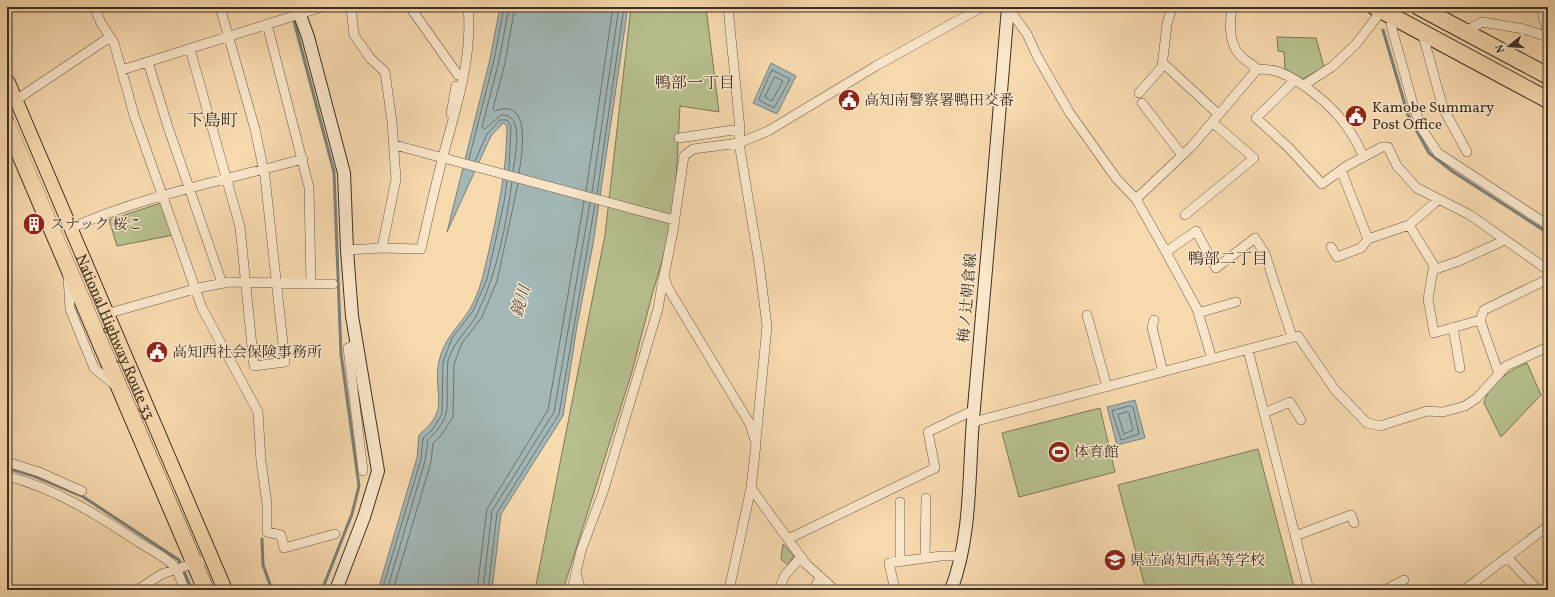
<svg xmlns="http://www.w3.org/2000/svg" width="1555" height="597" font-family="Vollkorn,'Noto Serif JP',serif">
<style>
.green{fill:#b7c08f;stroke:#79785a}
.water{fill:#a2b7b6;stroke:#79817c}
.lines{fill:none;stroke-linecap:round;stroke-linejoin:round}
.shore{stroke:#6e736e;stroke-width:1}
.stream{stroke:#79817c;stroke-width:3}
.street-casing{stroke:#6a5a47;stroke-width:10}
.secondary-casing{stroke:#3b2f25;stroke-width:14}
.highway-casing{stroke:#3b2f25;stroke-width:18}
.street{stroke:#fae6ca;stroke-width:9}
.secondary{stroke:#fae6ca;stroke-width:12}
.highway{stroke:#f7d9ae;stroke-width:16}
.tram{stroke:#3b2f25;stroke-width:1}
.labels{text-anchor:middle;stroke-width:3;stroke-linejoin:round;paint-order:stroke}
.poi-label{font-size:15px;fill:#3b2f25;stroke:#fae6ca;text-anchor:start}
.street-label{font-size:15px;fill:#3b2f25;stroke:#fae6ca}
.neighbourhood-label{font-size:16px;fill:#3b2f25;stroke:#fae6ca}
.water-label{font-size:16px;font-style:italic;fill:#504a42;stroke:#fae6ca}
.quarter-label{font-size:17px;fill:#3b2f25;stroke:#fae6ca}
</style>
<rect width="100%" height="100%" fill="#f7d9ae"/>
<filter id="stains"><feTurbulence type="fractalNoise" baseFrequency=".005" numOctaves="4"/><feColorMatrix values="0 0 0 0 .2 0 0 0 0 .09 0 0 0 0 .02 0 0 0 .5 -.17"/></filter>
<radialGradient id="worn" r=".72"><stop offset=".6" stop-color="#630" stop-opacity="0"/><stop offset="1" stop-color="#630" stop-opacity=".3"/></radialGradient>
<path class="green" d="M631 7H706L719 112 680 106 674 220 652 295 631 375 563 590H535L605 235Z
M1277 37 1316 38 1324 67 1303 79 1285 69 1284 52 1278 51Z
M161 203 173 235 117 246 109 220Z
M1527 363 1541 395 1501 437 1484 403C1488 384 1510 370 1527 363Z
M1100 408 1115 472 1019 497 1002 433Z
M1258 449 1295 590H1146L1118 485Z
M783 544 794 556 788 565 781 559Z"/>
<path class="water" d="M500 7H628L593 244 577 326 563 416 501 514 492 590H378L417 458 419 435C452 408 432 394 439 361 444 338 459 327 470 309 481 290 485 267 490 246 499 206 507 167 507 126L503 123 491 136 447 232 490 59Z
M771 63 796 76 777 114 753 103Z
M1135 400 1145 438 1117 445 1107 407Z"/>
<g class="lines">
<path class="shore" d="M509 7 499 61 482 127 485 129 501 115C525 113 515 156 513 171
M515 7 505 63 493 109 495 111C532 97 522 153 519 173
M772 70 790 79 774 108 759 100Z
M775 77 783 81 772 101 765 97Z
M469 159 494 60 504 7
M475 161 487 134 500 120H507L511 126 509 170
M586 191 613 7
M592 192 619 7
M597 194 624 7
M1130 406 1133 407 1139 434 1121 440 1112 411Z
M1127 412 1129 413 1133 430 1124 434 1118 415Z
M382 590 421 459 423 438 432 430 442 414 443 362 452 338 473 311 487 279 504 202 507 181
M387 590 425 461 428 440C451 416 447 412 447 380 448 374 447 367 448 361 455 338 469 331 478 312 497 273 506 225 512 182
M393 590 431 462 433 443 440 437 453 417 454 364 462 343 482 317 497 281 518 184
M477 590 487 509 548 410 584 202
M483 590 492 511 554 412 590 203
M488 590 497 513 559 414 595 204"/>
<path class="stream" d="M288 7 294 21 334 172 341 354 359 486 352 514 322 590
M1383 30 1408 115 1429 153 1452 171 1548 233
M7 468 34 476 82 496 179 560 192 590
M262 539 263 565 272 590"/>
<g class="street-casing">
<path id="street" d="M94 7 101 23 114 43 134 115 202 308 258 412 261 461 267 504V532L281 535 284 548 335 534
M410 7 458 75
M728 7 740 129 739 143 759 263 767 326 756 440
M1541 7 1548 35
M1008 8 1027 34 1037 56 1069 112 1116 178 1136 199 1166 252
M267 24 309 187 311 284
M1391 25 1414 108 1422 129 1438 153 1548 225
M1422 32 1443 108 1467 152
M1465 32 1482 22 1524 29 1548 37
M190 49 240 227 254 366 285 362 265 177 255 129 220 7
M148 62 168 127 222 283
M1163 63 1218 114
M1254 69C1263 69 1271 69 1279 72 1303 81 1335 108 1349 130 1355 138 1359 148 1364 157
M122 70 322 7
M1295 80 1256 118 1288 147 1322 184 1345 167 1382 147H1388L1397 166 1417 188 1470 215 1548 270
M1304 85 1333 66 1356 44 1382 10
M1139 93 1162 67 1167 24 1172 7
M1142 103 1182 155
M7 106 110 37
M451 114 456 86
M679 138 740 129
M395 145 674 220
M1341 170 1368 239 1409 225 1439 199
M1136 199 1191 147 1254 73 1255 67C1250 63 1244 60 1240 55 1228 43 1230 22 1232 7
M1185 215 1254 158 1212 122
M1409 225 1436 269
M69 229C141 196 226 180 303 159
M1505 240 1459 261 1433 270 1428 299 1434 333 1480 320 1484 310 1548 279
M1331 247 1337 257 1361 248 1368 239
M382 248 421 249C428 218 435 187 443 156 456 107 473 58 468 7
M347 250 382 248 396 179 392 122 385 72 370 58 354 35 351 7
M68 276 70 309 94 368 116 386
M1198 313 1236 302
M106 314 198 288 229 282 333 284
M1087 315 1107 387
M1154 320 1152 327 1163 372
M1480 320 1499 374
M1453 327 1460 368
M356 344 348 348 363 471
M1248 350 1309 590
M1212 359 1197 309 1166 252 1196 231 1216 268 1255 238 1265 254 1292 337
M1264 413 1290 402 1301 420
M973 422 1298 336 1335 390 1367 423 1380 426 1427 411 1443 412 1465 406 1477 398 1506 366 1548 347
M7 462 39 472 82 491
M7 476C55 488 99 516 140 543 151 550 164 556 173 565 179 572 181 582 185 590
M751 488 806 564 835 590
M1295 536 1351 515 1354 523
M788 539 935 468 928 432 974 410
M1507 557 1538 590
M925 558 926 498
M900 562V502
M576 573 581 590
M137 590 162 574 210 558
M572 590 581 551 603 492 658 309 663 279
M729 590 751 488 756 444 750 424 668 288 664 276 673 231 684 156 693 149 739 143 768 131 876 66 982 7
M779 590 785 575 801 557
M813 590 821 577
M895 590 889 563 941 556H960
M1385 590 1404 580
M1464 590 1548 526"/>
</g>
<g class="secondary-casing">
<path id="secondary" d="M297 7 308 37 344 173 347 250 352 316 378 471 364 517 336 590
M951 590C973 533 968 467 974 408 986 274 997 141 1008 7"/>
</g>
<g class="highway-casing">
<g id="highway">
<path d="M1375 7 1548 100"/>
<path d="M1419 7 1548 76"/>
<path id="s1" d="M7 83 224 590"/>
<path d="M7 124 206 590"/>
</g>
</g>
<use href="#street" class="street"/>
<use href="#secondary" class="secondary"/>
<use href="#highway" class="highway"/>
<path class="tram" d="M7 96 217 590"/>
</g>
<defs>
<g id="civic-disc" transform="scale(1.15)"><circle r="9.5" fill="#8f2418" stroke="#fae6ca"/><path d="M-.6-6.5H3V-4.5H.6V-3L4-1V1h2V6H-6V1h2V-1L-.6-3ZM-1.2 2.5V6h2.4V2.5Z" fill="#fff"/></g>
<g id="building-disc" transform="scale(1.15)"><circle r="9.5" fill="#8f2418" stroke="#fae6ca"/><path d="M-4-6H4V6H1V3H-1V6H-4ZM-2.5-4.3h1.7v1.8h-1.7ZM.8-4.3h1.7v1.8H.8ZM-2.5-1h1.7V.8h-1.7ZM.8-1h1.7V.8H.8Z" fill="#fff"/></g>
<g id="stadium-disc" transform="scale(1.15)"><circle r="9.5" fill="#8f2418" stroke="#fae6ca"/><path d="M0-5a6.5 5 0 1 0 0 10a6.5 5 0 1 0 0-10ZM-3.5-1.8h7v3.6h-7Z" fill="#fff"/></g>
<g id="school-disc" transform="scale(1.15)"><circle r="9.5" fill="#8f2418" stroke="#fae6ca"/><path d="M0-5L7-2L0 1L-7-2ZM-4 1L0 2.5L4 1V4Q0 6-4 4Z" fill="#fff"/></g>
</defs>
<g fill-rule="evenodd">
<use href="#civic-disc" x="849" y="100"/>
<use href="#civic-disc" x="1356" y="116"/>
<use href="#building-disc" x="34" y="224"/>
<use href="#civic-disc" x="157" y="352"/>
<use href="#stadium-disc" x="1059" y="452"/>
<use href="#school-disc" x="1115" y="560"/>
</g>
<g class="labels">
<g class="poi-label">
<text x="864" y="105">高知南警察署鴨田交番</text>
<text x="1372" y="112">Kamobe Summary<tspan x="1372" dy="17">Post Office</tspan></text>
<text x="50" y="229">スナック 桜こ</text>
<text x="172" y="357">高知西社会保険事務所</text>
<text x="1074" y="457">体育館</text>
<text x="1130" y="565">県立高知西高等学校</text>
</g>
<g class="street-label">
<text transform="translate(967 298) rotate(-85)" y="5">梅ノ辻朝倉線</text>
<text dy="5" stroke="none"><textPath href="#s1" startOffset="276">National Highway Route 33</textPath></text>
</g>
<g class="neighbourhood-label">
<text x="695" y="88">鴨部一丁目</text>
<text x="1228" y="264">鴨部二丁目</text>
</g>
<g class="water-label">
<text transform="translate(520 301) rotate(-74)" y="6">鏡川</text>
</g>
<g class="quarter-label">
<text x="212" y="126">下島町</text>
</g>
</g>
<rect width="1555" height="597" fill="none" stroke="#f7d9ae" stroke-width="24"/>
<rect x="8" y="8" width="1539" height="581" fill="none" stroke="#3b2f25" stroke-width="2"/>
<rect x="12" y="12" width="1531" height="573" fill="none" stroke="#3b2f25"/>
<g transform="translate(1509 46) rotate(253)" stroke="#fae6ca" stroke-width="3" paint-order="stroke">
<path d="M0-3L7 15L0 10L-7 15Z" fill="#3b2f25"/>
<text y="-6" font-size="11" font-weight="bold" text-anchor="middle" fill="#3b2f25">N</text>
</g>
<rect width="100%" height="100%" filter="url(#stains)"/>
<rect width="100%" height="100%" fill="url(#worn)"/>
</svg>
